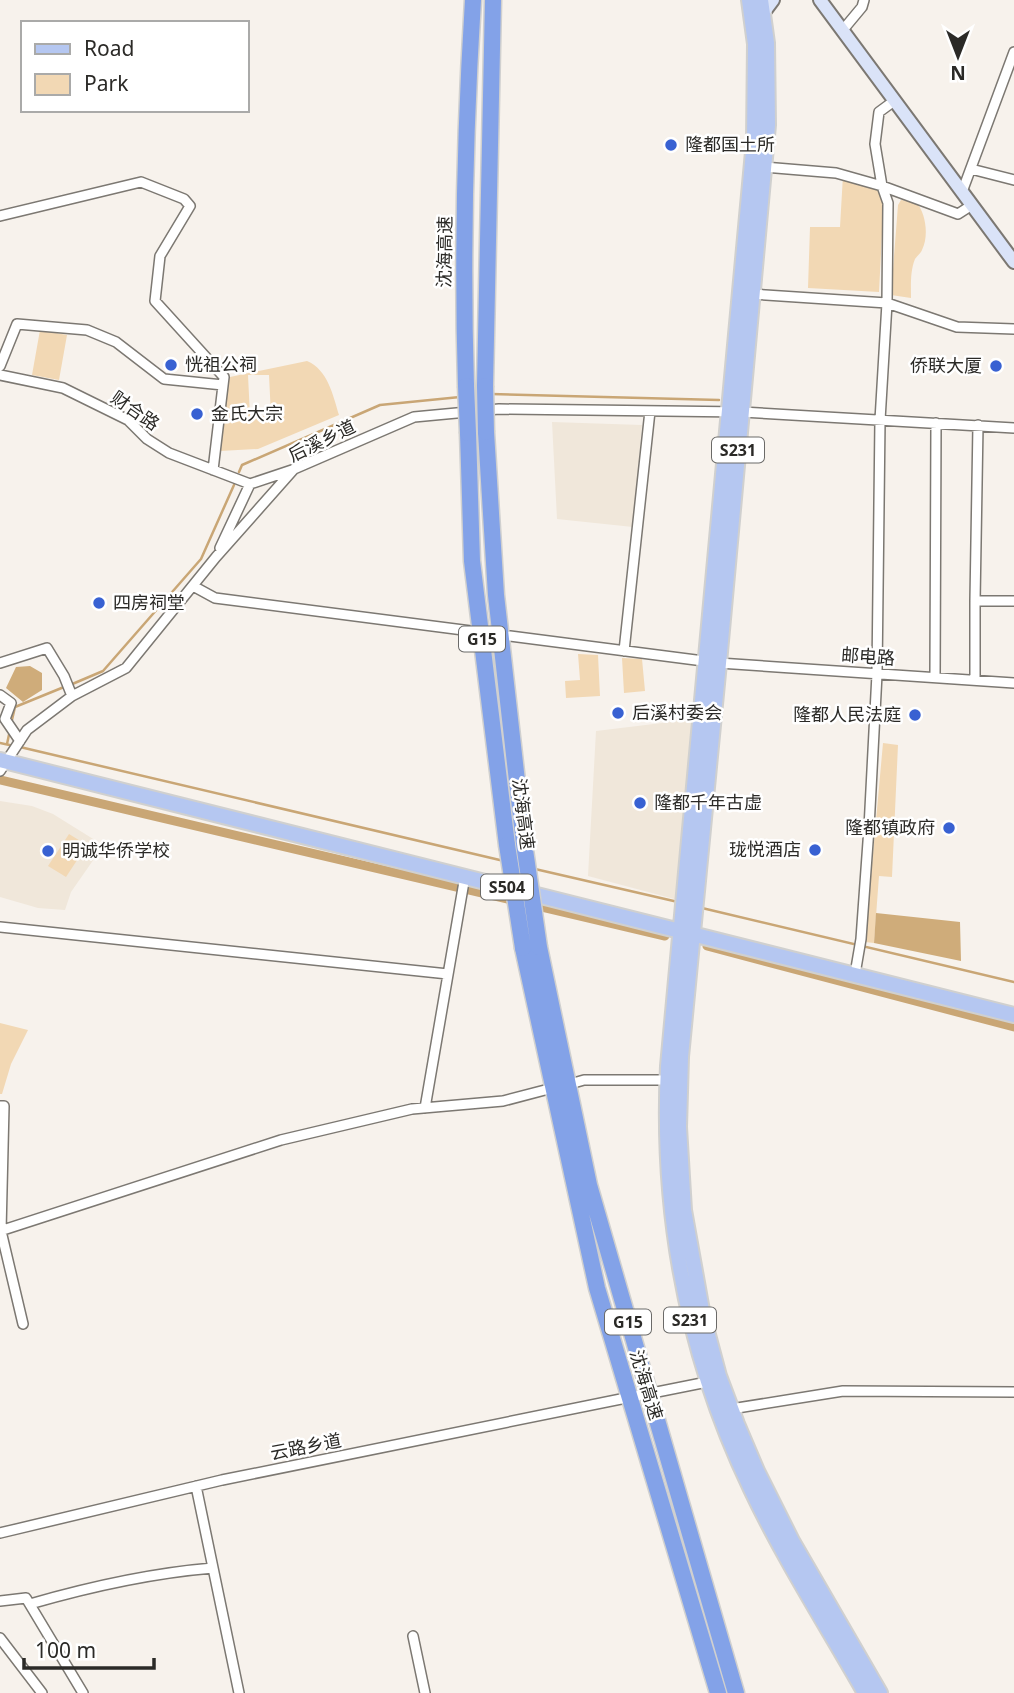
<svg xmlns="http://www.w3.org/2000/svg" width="1014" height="1693" font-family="'Noto Sans','Noto Sans SC',sans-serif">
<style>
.built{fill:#f0e7da}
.green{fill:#f2d8b4;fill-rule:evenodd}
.forest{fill:#cfac7a}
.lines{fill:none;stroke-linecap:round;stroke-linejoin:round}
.stream{stroke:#c9a675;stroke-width:2.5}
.canal{stroke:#c9a675;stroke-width:9}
.street-casing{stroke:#7c7872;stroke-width:12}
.secondary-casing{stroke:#7c7872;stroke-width:16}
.primary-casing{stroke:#d0d0cf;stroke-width:18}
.highway-casing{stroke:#d0d0cf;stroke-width:19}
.street{stroke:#fff;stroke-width:9}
.secondary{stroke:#dae3f8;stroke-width:12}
.primary{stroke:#b5c7f1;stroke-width:14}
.highway{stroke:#83a2e8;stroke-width:16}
.highway-bridge-casing{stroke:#d0d0cf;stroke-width:19;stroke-linecap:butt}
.highway-bridge{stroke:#83a2e8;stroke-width:16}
.poi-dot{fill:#3861d2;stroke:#fff;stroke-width:2.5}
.labels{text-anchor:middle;stroke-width:5;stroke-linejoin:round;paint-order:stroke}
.shield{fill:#fff;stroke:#6b6a68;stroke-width:2}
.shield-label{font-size:16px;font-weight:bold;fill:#2b2a27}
.poi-label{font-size:18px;fill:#2b2a27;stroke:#fff;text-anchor:start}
.street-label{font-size:18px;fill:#2b2a27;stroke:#fff}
</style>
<rect width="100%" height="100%" fill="#f7f2ec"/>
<path class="built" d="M552 422 642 425 633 527 557 519Z
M695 719 678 900 588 876 596 731Z
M0 801 32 806 53 814 98 842 94 859 71 892 65 910 38 908 0 897Z"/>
<path class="green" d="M843 175 881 191 884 196 879 292 808 288 810 227H840Z
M901 200 916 202C926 213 929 236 922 250 921 253 917 256 915 259 910 271 911 286 911 298L891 295 898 205Z
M40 330 67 335 59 380 32 375Z
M307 361C328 370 333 395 339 415L258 449 220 451 226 383 230 377ZM248 375H269L271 416H250Z
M578 654 598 655 600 696 566 698 565 681 580 680Z
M622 658 642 659 645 691 624 693Z
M883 743 898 745 892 877 879 876 874 943 865 942Z
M69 834 87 845 66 877 48 866Z
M0 1023 28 1030 11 1064 2 1094H0Z"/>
<path class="forest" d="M30 666 42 673V690L23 702 6 688 16 667Z
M876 913 960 922 961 961 874 943Z"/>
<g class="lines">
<path class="stream" d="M491 394 719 400
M239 472 242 465 380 405 460 397
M70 685 103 671 201 559 234 485
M11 724 15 707 64 687
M0 743 14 746
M7 744 10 730
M20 747 504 861
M535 869 678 902
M702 908 1014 982"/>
<path class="canal" d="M0 780 665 936
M707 946 1014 1027"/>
<g class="street-casing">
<path id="street" d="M842 31 862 7 864 0
M764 167 836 173 882 186 958 214 972 205
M971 169 1014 180
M962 192 1014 52
M0 216 141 182 184 199 190 206 160 256 155 301 224 377 213 470
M751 294 887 303 957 327 1014 329
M0 366 17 324 87 330 116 342 164 379 223 385
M0 375 63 388 128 420 147 439 169 453 250 484
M220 548 250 484 292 470
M193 586 215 598 471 631
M975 601 978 425
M490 634H492
M510 636 719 663 1014 683
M624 651 650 411
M0 663 47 648 64 676 72 696
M935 677 936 423
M975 680V601H1014
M0 695 11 703 5 719 20 741
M0 771 27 730 72 696 126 668 216 557 294 469 414 417 499 409 742 412 1014 428
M0 927 448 974
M855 974 861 939 869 828 877 674 880 420 887 303 888 203 882 186 875 144 879 112 894 101
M577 1082 584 1080H667
M0 1106H4L1 1231 23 1324
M425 1108 465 876
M0 1231 281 1140 412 1109 503 1101 545 1090
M657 1392 707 1382
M638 1396 639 1395
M731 1409 843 1391 1014 1392
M196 1486 239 1693
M0 1533 222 1480 621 1399
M0 1601 26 1598 83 1693
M30 1604C89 1587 152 1573 213 1568
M413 1636 425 1693
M0 1638 42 1693"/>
</g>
<g class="secondary-casing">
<path id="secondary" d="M820 0 1014 262
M764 12 773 0"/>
</g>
<g class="primary-casing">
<path id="primary" d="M749 0 755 44 754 141 668 1066C661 1212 687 1356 751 1489 784 1559 827 1626 865 1693
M761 0 767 43 768 125 719 663 681 1057 679 1127 684 1210 703 1316 719 1376 737 1424 757 1471 792 1541 880 1693
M0 760 1014 1015"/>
</g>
<g class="highway-casing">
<path id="highway" d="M466 386C462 257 465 129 473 0
M485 386 493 0
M486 432 496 595 524 843
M468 433 472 561 507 845
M539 947 589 1185 736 1693
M523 948 597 1288 718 1693"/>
</g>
<use href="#street" class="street"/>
<use href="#secondary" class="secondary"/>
<use href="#primary" class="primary"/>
<use href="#highway" class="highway"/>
<g class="highway-bridge-casing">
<path id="highway-bridge" d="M466 386 468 433
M485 386 486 432
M524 843 539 947
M507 845 523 948"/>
</g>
<use href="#highway-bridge" class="highway-bridge"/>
</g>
<g class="poi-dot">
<circle cx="671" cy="145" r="7"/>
<circle cx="171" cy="365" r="7"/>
<circle cx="996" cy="366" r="7"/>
<circle cx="197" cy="414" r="7"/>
<circle cx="99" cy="603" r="7"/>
<circle cx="618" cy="713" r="7"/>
<circle cx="915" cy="715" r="7"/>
<circle cx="640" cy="803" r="7"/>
<circle cx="949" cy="828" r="7"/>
<circle cx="815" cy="850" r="7"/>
<circle cx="48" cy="851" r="7"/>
</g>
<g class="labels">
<g class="shield">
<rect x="712" y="437.5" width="52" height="25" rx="5"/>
<rect x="459" y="626.5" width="46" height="25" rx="5"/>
<rect x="481" y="874.5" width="52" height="25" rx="5"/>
<rect x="664" y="1307.5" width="52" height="25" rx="5"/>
<rect x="605" y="1309.5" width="46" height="25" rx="5"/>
</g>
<g class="shield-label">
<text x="738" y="456">S231</text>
<text x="482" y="645">G15</text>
<text x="507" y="893">S504</text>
<text x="690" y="1326">S231</text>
<text x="628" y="1328">G15</text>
</g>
<g class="poi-label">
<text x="685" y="151">隆都国土所</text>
<text x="185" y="371">恍祖公祠</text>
<text x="982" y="372" text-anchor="end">侨联大厦</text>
<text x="211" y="420">金氏大宗</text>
<text x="113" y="609">四房祠堂</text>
<text x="632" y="719">后溪村委会</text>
<text x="901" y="721" text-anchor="end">隆都人民法庭</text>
<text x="654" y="809">隆都千年古虚</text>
<text x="935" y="834" text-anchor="end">隆都镇政府</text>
<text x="801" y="856" text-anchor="end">珑悦酒店</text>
<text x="62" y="857">明诚华侨学校</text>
</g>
<g class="street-label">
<text transform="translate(445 252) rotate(-89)" y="6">沈海高速</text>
<text transform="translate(135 411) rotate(35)" y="6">财合路</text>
<text transform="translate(322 441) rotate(-26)" y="6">后溪乡道</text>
<text transform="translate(868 657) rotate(4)" y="6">邮电路</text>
<text transform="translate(523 814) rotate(83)" y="6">沈海高速</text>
<text transform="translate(646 1385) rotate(73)" y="6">沈海高速</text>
<text transform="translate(306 1447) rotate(-11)" y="6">云路乡道</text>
</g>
</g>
<rect x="21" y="21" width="228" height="91" fill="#ffffff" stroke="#aaaaa9" stroke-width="2"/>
<rect x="35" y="44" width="35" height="10" fill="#b5c7f1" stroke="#aaaaa9" stroke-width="2"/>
<text x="84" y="56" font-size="21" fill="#2b2a27">Road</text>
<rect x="35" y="74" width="35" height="21" fill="#f2d8b4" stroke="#aaaaa9" stroke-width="2"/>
<text x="84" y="91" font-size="21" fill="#2b2a27">Park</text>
<g transform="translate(958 56) rotate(180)" stroke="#ffffff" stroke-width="5" paint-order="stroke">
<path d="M0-5L12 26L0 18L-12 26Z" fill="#2b2a27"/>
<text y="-10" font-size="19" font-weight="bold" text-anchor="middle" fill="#2b2a27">N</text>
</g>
<path d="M24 1658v10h130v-10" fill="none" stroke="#2b2a27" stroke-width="3.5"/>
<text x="35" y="1658" font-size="21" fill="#2b2a27" stroke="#ffffff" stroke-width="5" paint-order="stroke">100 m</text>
</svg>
